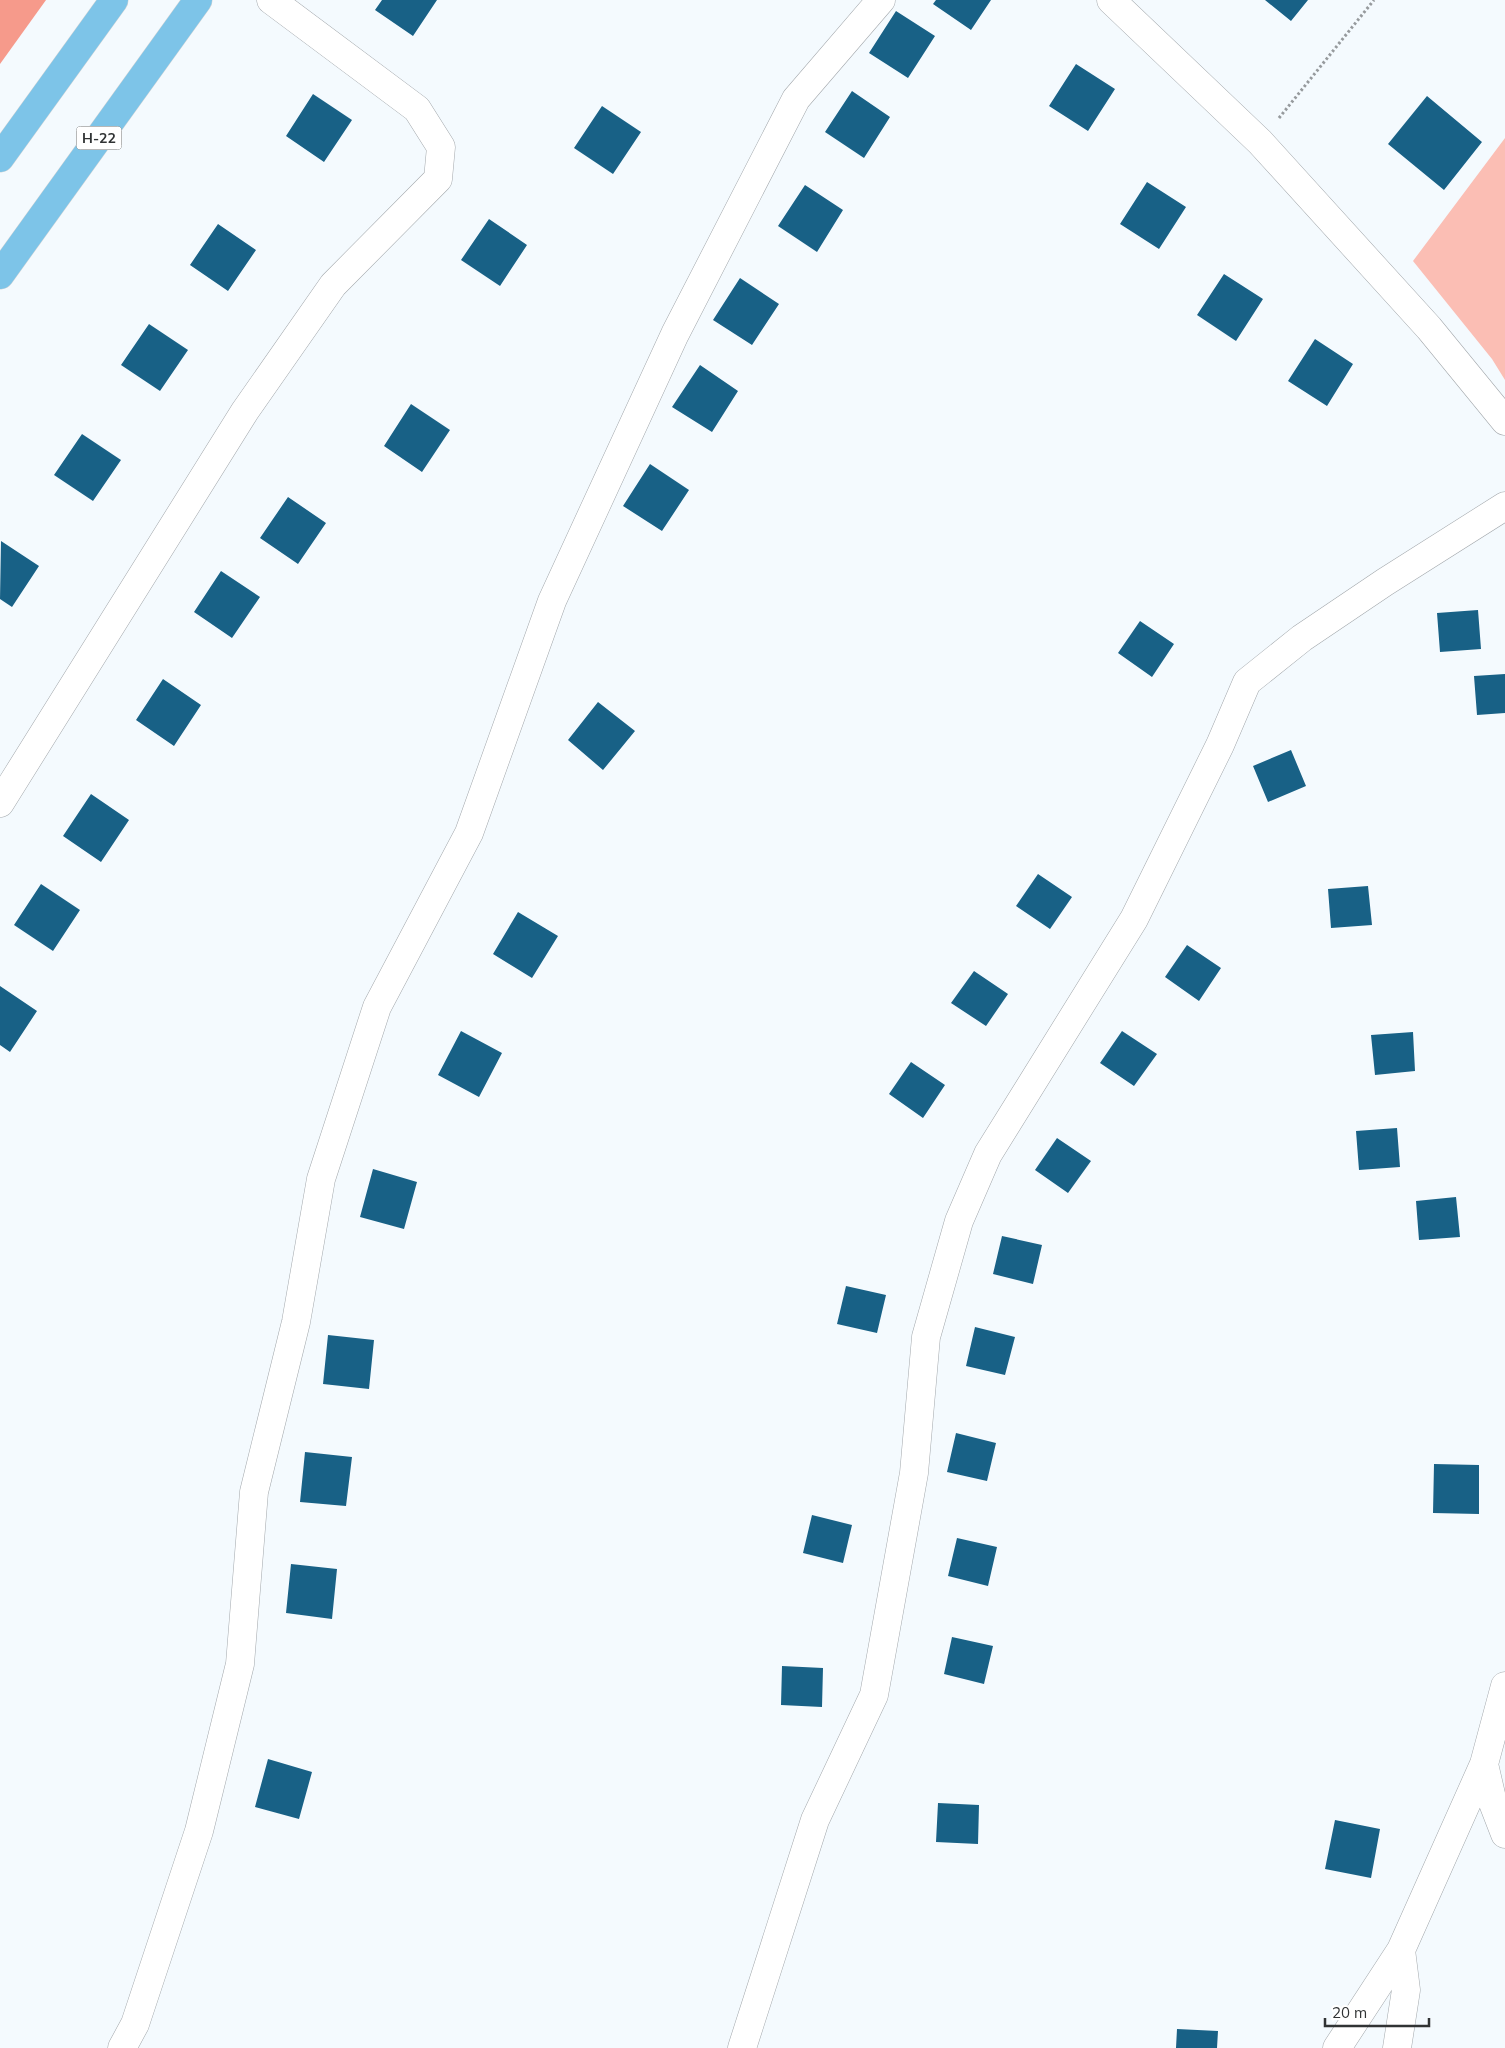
<svg xmlns="http://www.w3.org/2000/svg" width="1505" height="2048" font-family="Mulish,sans-serif">
<style>
.green{fill:#fbbeb4}
.forest{fill:#f69a8b}
.building{fill:#186186}
.lines{fill:none;stroke-linecap:round;stroke-linejoin:round}
.minor-casing{stroke:#a2a7ab;stroke-width:29}
.major-casing{stroke:#d6d6d6;stroke-width:29}
.path{stroke:#969a9d;stroke-width:3;stroke-dasharray:2.5 2.5;stroke-linecap:butt}
.minor{stroke:#fff;stroke-width:28}
.major{stroke:#7dc4e8;stroke-width:28}
.labels{text-anchor:middle;stroke-width:5;stroke-linejoin:round;paint-order:stroke}
.shield{fill:#fff;stroke:#6e7071;stroke-width:1}
.shield-label{font-size:14px;font-weight:bold;fill:#303334}
</style>
<rect width="100%" height="100%" fill="#f4fafe"/>
<path class="green" d="M1505 138V380L1492 359 1413 261Z"/>
<path class="forest" d="M0 0H46L0 64Z"/>
<path class="building" d="M382 0H437L413 36 375 10Z
M936 0H991L971 30 933 4Z
M1265 0H1308L1291 21Z
M896 11 935 36 908 78 869 53Z
M1076 64 1115 89 1088 131 1049 106Z
M852 91 890 117 864 158 825 132Z
M313 94 352 120 324 162 286 136Z
M1427 96 1482 142 1444 190 1388 144Z
M602 106 641 132 613 174 574 148Z
M1147 182 1186 207 1159 249 1120 224Z
M805 185 843 210 817 252 778 226Z
M489 219 527 245 500 286 461 260Z
M218 224 256 250 228 291 190 265Z
M1224 274 1263 299 1236 341 1197 315Z
M740 278 779 304 752 345 713 320Z
M149 324 188 350 160 391 121 365Z
M1315 339 1353 364 1327 406 1288 381Z
M700 365 738 391 712 432 672 407Z
M411 404 450 430 422 472 384 446Z
M82 434 121 460 93 501 54 475Z
M650 464 689 490 662 531 623 506Z
M288 497 326 523 298 564 260 538Z
M1 541 39 566 12 607 0 599Z
M221 571 260 597 232 638 194 612Z
M1478 610 1481 649 1440 652 1437 613Z
M1140 621 1174 644 1152 677 1118 653Z
M1505 674V713L1477 715 1474 676Z
M163 679 201 705 174 746 136 720Z
M598 702 635 731 603 770 568 740Z
M1291 750 1306 786 1268 802 1253 766Z
M91 794 129 820 101 862 63 836Z
M1038 874 1072 897 1050 929 1016 906Z
M41 884 80 910 53 951 14 925Z
M1368 886 1372 925 1331 928 1328 889Z
M518 912 558 936 532 978 493 954Z
M1187 945 1221 968 1199 1001 1165 977Z
M974 971 1008 994 986 1026 951 1003Z
M0 986 37 1011 10 1052 0 1045Z
M461 1031 502 1053 479 1097 438 1075Z
M1122 1031 1157 1054 1134 1086 1100 1063Z
M1413 1032 1415 1071 1375 1075 1371 1035Z
M911 1062 945 1085 923 1118 889 1094Z
M1397 1128 1400 1167 1359 1170 1356 1131Z
M1057 1138 1091 1161 1068 1193 1035 1170Z
M373 1169 417 1182 404 1229 360 1217Z
M1456 1197 1460 1237 1419 1240 1416 1201Z
M1002 1236 1042 1245 1033 1284 993 1274Z
M846 1286 886 1295 877 1333 837 1324Z
M975 1327 1015 1337 1005 1375 966 1366Z
M328 1335 374 1340 369 1389 323 1384Z
M956 1433 996 1443 987 1481 947 1472Z
M305 1452 352 1457 346 1506 300 1502Z
M1434 1464 1479 1465V1514L1433 1513Z
M812 1515 852 1525 843 1563 803 1553Z
M957 1538 997 1547 988 1586 948 1576Z
M291 1564 337 1569 332 1619 286 1613Z
M952 1637 993 1646 984 1684 944 1674Z
M782 1666 823 1668 822 1707 781 1705Z
M268 1759 312 1772 299 1819 255 1807Z
M938 1803 979 1805 978 1844 936 1842Z
M1335 1820 1380 1829 1371 1878 1325 1869Z
M1177 2029 1218 2031 1217 2048H1176Z"/>
<g class="lines">
<g class="minor-casing">
<path id="minor" d="M1111 0 1260 142 1429 328 1505 421
M0 803 245 411 333 285 438 179 441 147 417 109 271 0
M1505 1686 1484 1764 1493 1803 1505 1834
M122 2048 135 2024 199 1831 240 1664 254 1492 296 1322 321 1179 377 1007 469 833 552 601 675 334 796 99 881 0
M742 2048 815 1820 874 1695 914 1473 926 1337 959 1221 988 1154 1134 919 1220 745 1247 682 1302 638 1385 582 1505 506
M1337 2048 1401 1950 1484 1764
M1397 2048 1406 1990 1401 1950"/>
</g>
<g class="major-casing">
<path id="major" d="M0 158 114 0
M0 275 198 0"/>
</g>
<path class="path" d="M1279 118 1374 0"/>
<use href="#minor" class="minor"/>
<use href="#major" class="major"/>
</g>
<g class="labels">
<rect class="shield" x="76.5" y="126.5" width="45" height="23" rx="4"/>
<g class="shield-label">
<text x="99" y="143">Н-22</text>
</g>
</g>
<path d="M1325 2018v8h104v-8" fill="none" stroke="#303334" stroke-width="2.5"/>
<text x="1332" y="2018" font-size="15" fill="#303334" stroke="#ffffff" stroke-width="4" paint-order="stroke">20 m</text>
</svg>
